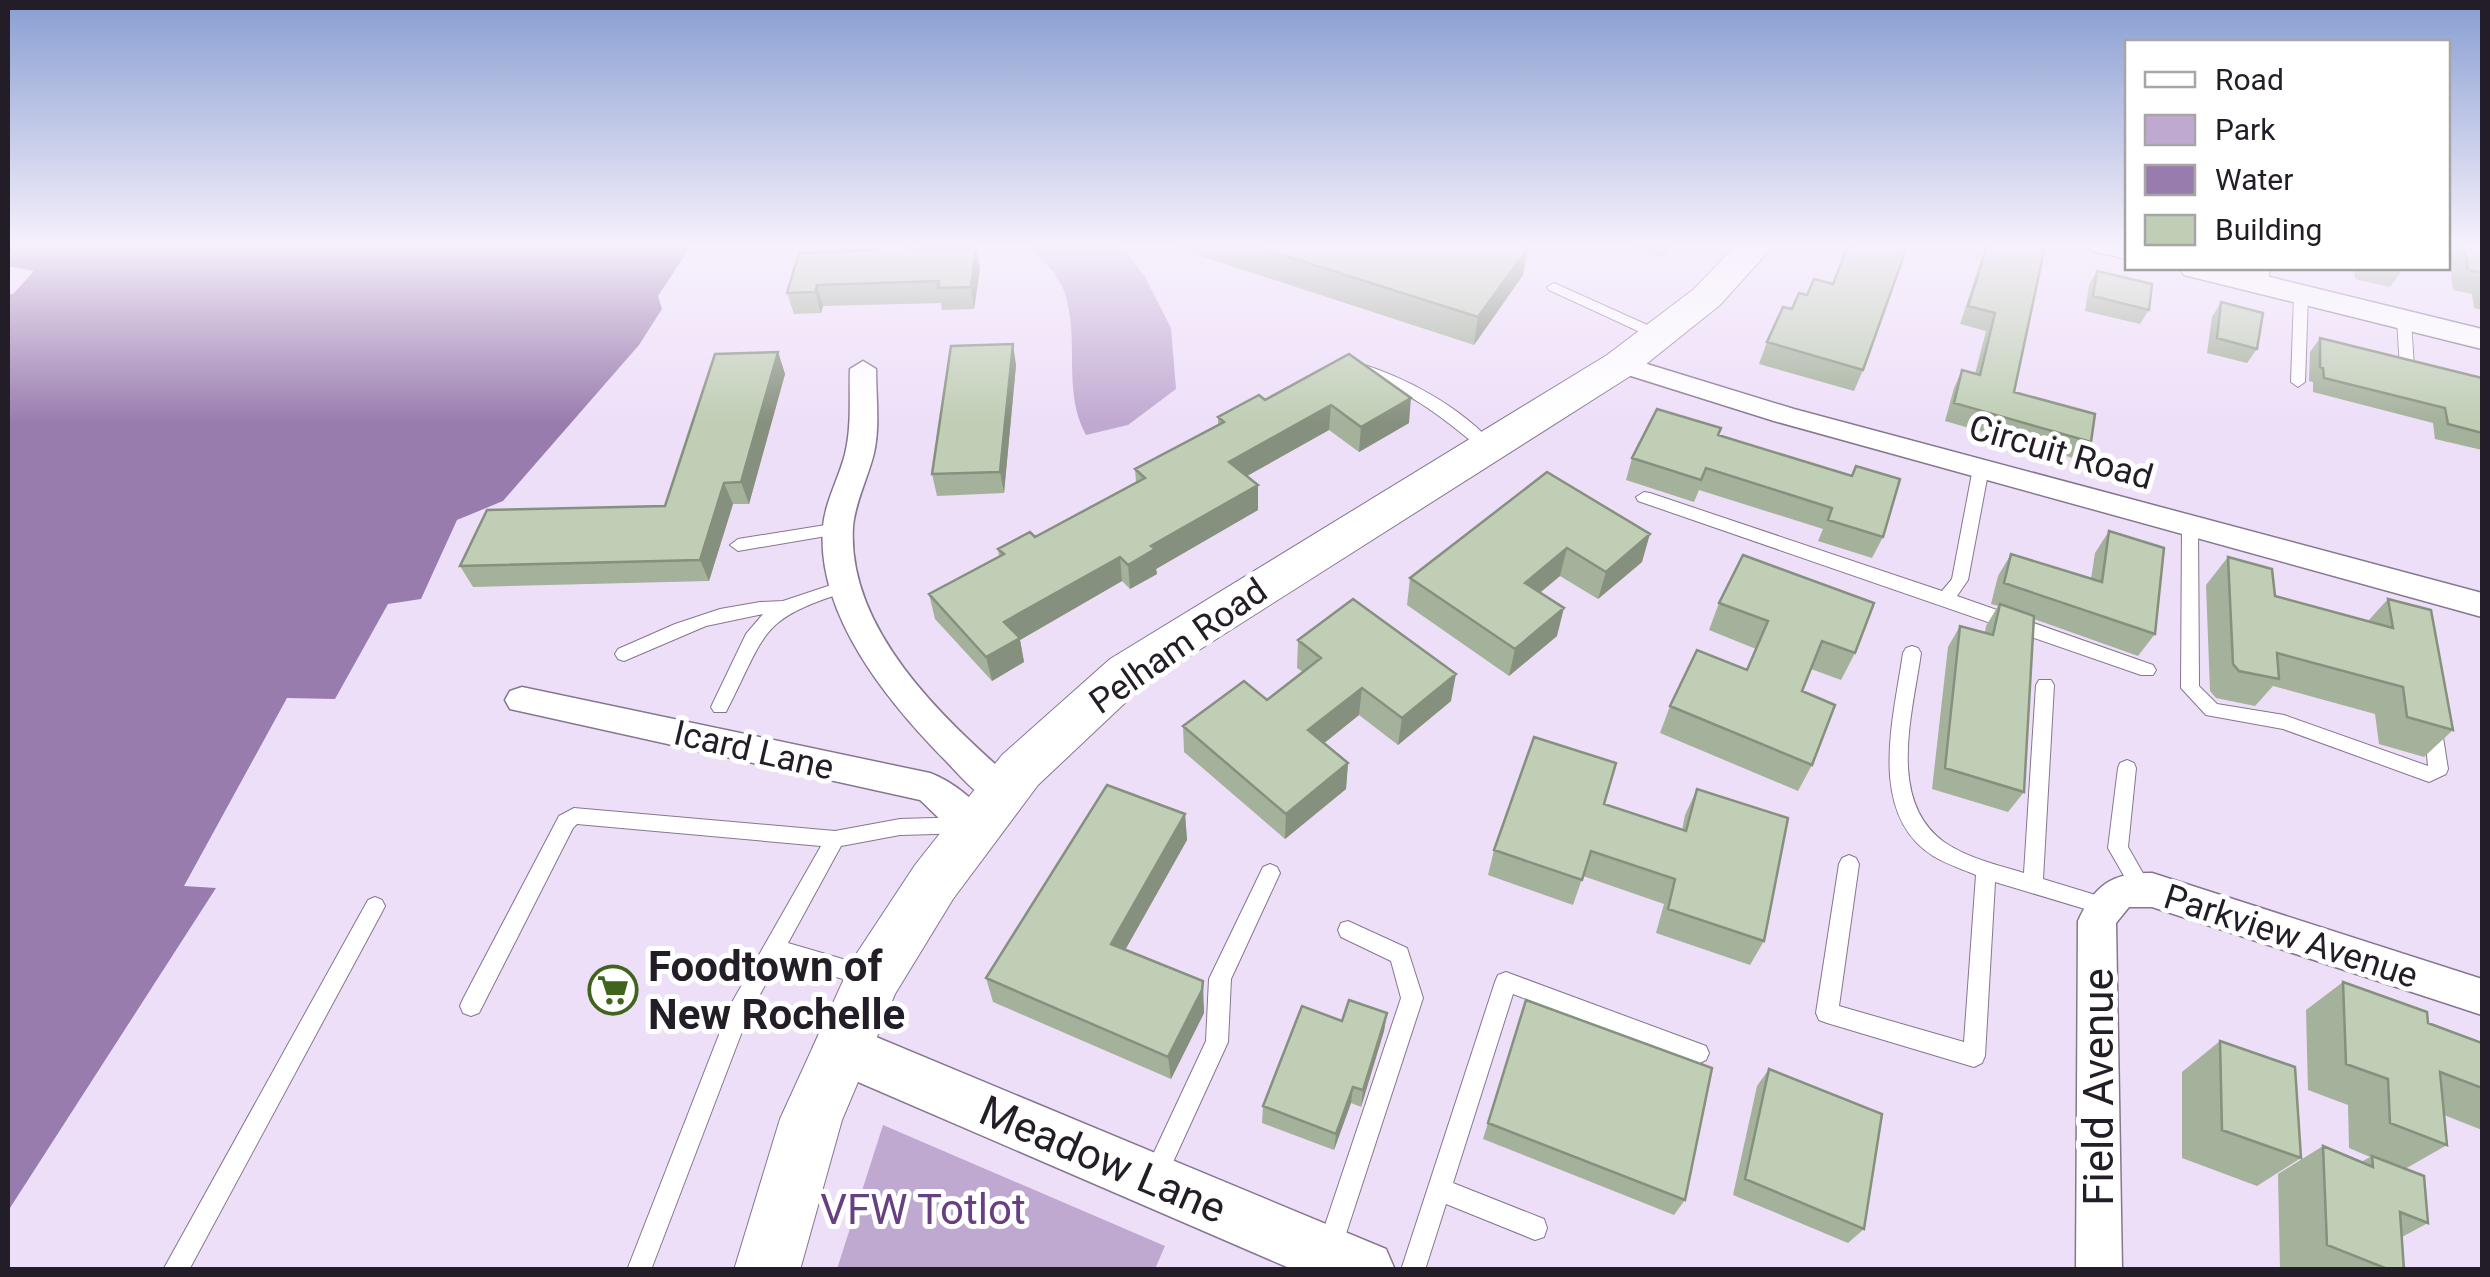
<svg xmlns="http://www.w3.org/2000/svg" width="2490" height="1277" font-family="Roboto,sans-serif">
<style>
.green{fill:#c0a9d1}
.water{fill:#997cae}
.lines{fill:none;stroke-linecap:round;stroke-linejoin:round}
.service-casing{stroke:#85778f;stroke-width:2}
.minor-casing{stroke:#85778f;stroke-width:3}
.tertiary-casing{stroke:#85778f;stroke-width:3}
.secondary-casing{stroke:#85778f;stroke-width:2}
.service{fill:#fff;fill-rule:evenodd}
.minor{fill:#fff;fill-rule:evenodd}
.tertiary{fill:#fff;fill-rule:evenodd}
.secondary{fill:#fff;fill-rule:evenodd}
.wall{fill:#a4b19b}
.shaded-wall{fill:#86907e}
.building{fill:#bfceb4;stroke:#86907e;stroke-width:2.5}
.labels{text-anchor:middle;stroke-width:10;stroke-linejoin:round;paint-order:stroke}
.street-label{font-size:35px;fill:#221d26;stroke:#fff}
.near-poi-label{font-size:42px;font-weight:bold;fill:#221d26;stroke:#fff;text-anchor:start}
.near-street-label{font-size:42px;fill:#221d26;stroke:#fff}
.near-park-label{font-size:42px;fill:#674081;stroke:#fff}
</style>
<rect width="100%" height="100%" fill="#eedff9"/>
<path class="green" d="M1026 244H1121L1145 277 1171 328 1176 389 1128 425 1086 435C1062 391 1080 341 1065 294 1059 274 1041 259 1026 244Z
M883 1125 1165 1246 1155 1269H837Z"/>
<path class="water" d="M8 244H692L658 296 662 309 639 345 503 501 457 520 421 599 388 604 335 699 287 698 184 886 216 888 8 1211V294H13L34 271 8 266Z"/>
<g class="lines">
<g class="service-casing">
<path id="service" d="M1554 283 1663 332 1665 335 1663 338H1653L1549 290 1547 287Z
M2301 290 2308 294 2305 382 2298 387 2291 382 2294 294Z
M2404 316 2411 320 2414 368 2407 373 2400 368 2397 320Z
M1355 362C1406 377 1462 407 1497 448L1489 453 1484 452C1442 416 1402 386 1350 370L1348 367Z
M1981 463 1989 468 1968 580 1957 596 2153 665 2156 670 2153 675H2141L1638 501 1636 497 1644 492 1650 493 1942 591 1952 579 1973 468Z
M2190 521 2198 527 2199 686 2217 704 2284 715 2428 766 2424 723 2426 718H2440L2448 769 2446 774 2429 782 2283 729 2206 715 2181 688 2182 527Z
M838 523 844 525 846 529 844 533 738 551 730 545 738 539Z
M846 580 854 586 852 590C758 619 768 630 726 712H714L711 707 746 634 763 614 706 626 624 661 618 659 615 654 618 649 675 624 720 609 760 602 783 601Z
M1912 646 1918 648 1921 653C1913 712 1886 800 1944 842 1967 858 1998 865 2024 873L2036 685 2039 680H2051L2054 685 2043 879 2112 900 2115 906 2112 912 2105 915 1995 882 1985 1056 1982 1063 1974 1067 1827 1023 1819 1020 1816 1013 1839 864 1842 858 1849 855 1856 858 1859 864 1839 1006 1964 1042 1976 875C1962 869 1946 864 1933 856 1866 813 1894 717 1903 653L1906 648Z
M2127 760 2134 763 2136 768 2128 847 2152 889 2149 895 2142 898 2135 895 2108 848 2118 768 2120 763Z
M574 808 835 831 900 819 969 817 976 819 979 825 976 831 969 833 900 835 841 846 788 943 870 967 878 970 881 977 878 984 870 987 779 960 748 1016 651 1270H627L731 1004 821 846 577 824 573 828 479 1013 471 1016 463 1013 460 1006 463 999 559 816Z
M1270 864 1277 867 1280 873 1231 979 1228 1042 1163 1184 1155 1188 1147 1184 1143 1176 1206 1041 1209 979 1263 867Z
M375 897 382 900 385 906 382 912 189 1270H163L368 900Z
M1348 921 1407 948 1423 998 1341 1249 1338 1258 1329 1261 1320 1258 1317 1249 1401 998 1391 961 1341 937 1338 930 1341 923Z
M1506 972 1706 1046 1709 1053 1706 1060 1698 1064 1513 994 1453 1183 1544 1219 1547 1228 1544 1237 1535 1240 1446 1204 1425 1270H1401L1495 982 1498 975Z"/>
</g>
<g class="minor-casing">
<path id="minor" d="M2246 268H2270L2267 289H2249Z
M1621 356 1794 409 2482 593V617L1774 421 1612 370 1608 364Z
M863 361 876 369C876 397 880 426 874 453 868 478 855 502 853 527 847 630 943 718 1013 780L1018 790 1013 800C985 810 964 779 945 760 888 702 816 615 823 527 825 502 839 478 845 454 852 426 849 397 850 369Z
M522 687 930 773C952 781 982 804 992 825L987 836C960 845 939 817 920 800L510 709 505 700 510 691Z
M2152 873 2482 979V1015L2152 907H2129L2116 923 2122 1270H2076L2078 921C2094 886 2112 872 2152 873Z"/>
</g>
<g class="tertiary-casing">
<path id="tertiary" d="M2087 244H2128V259L2092 251Z
M2179 268H2233L2482 329V349L2184 275Z
M840 1022 1386 1249 1395 1270H1294L821 1066 813 1048 821 1030Z"/>
</g>
<g class="secondary-casing">
<path id="secondary" d="M1737 244H1775L1720 305 1635 373 1144 685 1038 785 953 899 895 994 842 1120 800 1270H734L780 1119 853 959 915 865 1002 755 1110 659 1607 355 1694 289Z"/>
</g>
<use href="#service" class="service"/>
<use href="#minor" class="minor"/>
<use href="#tertiary" class="tertiary"/>
<use href="#secondary" class="secondary"/>
</g>
<path class="wall" d="M910 244 911 249 976 248 980 269 974 309 942 310 941 303 823 306 821 313 794 314 787 293 876 250Z
M1170 244H1515L1528 248 1523 275 1474 345 1170 246Z
M1617 244H1671L1662 257Z
M1986 244H2035L2014 392 2091 442 2080 460 1945 421 1954 388 1962 370 1975 374 1986 331 1960 324Z
M2448 244H2482V310L2474 308 2472 294 2453 290 2450 269 2442 268H2448Z
M2354 268H2404L2390 287 2355 279Z
M2097 271 2149 310 2140 324 2085 311 2089 285Z
M2221 302 2257 349 2247 363 2207 353 2212 317Z
M2320 338 2482 378V450L2435 439 2433 423 2313 392V382L2309 381 2310 352Z
M1767 342 1863 370 1854 391 1759 364Z
M778 352 785 374 749 504H733L709 581 473 587 460 566 665 506Z
M1349 354 1409 423 1359 452 1329 430 1247 476 1258 510 1156 569 1157 574 1130 589 1122 581 1020 640 1024 662 992 681 935 619 929 594 999 556 998 549 1035 537 1136 482 1135 469 1218 425V417L1265 400Z
M1016 365 1004 493 937 496 932 474Z
M1719 436 1883 537 1872 558 1818 541 1823 529 1699 490 1694 502 1626 480 1632 458Z
M1547 472 1642 562 1598 599 1560 576 1540 593 1557 636 1509 676 1407 605 1410 578Z
M2109 531 2155 634 2138 656 2034 619 2024 792 2008 812 1932 789 1948 647 1960 626 1985 632 1986 626 1998 606 1991 604 1998 576 2011 554 2091 579 2095 553Z
M2228 557 2275 596 2368 621 2388 599 2453 730 2424 757 2379 744 2375 714 2273 686 2255 706 2216 698 2210 691 2206 585Z
M1719 603 1855 653 1841 680 1811 669 1802 691 1812 765 1798 791 1660 733 1670 706 1747 670 1756 649 1709 630Z
M1298 640 1451 701 1398 745 1359 715 1324 743 1348 763 1346 789 1285 839 1184 752 1183 726 1267 700 1303 672 1297 668Z
M1697 789 1764 941 1750 965 1656 933 1664 904 1583 876 1573 905 1488 875 1494 850 1604 804 1682 830 1685 815Z
M1185 814 1187 840 1125 950 1204 1005V1013L1171 1079 993 1002 986 978Z
M2343 982 2428 1023 2482 1043V1130L2444 1115 2447 1145 2405 1169 2428 1223 2402 1237 2404 1270H2280L2278 1174 2323 1146 2361 1162 2370 1157 2349 1148 2348 1105 2308 1090 2306 1010Z
M1387 1013 1384 1031 1361 1107 1351 1103 1334 1150 1262 1123 1263 1106 1342 1021Z
M1520 1018 1685 1200 1674 1215 1483 1139Z
M2220 1041 2301 1158 2257 1186 2182 1158V1072Z
M1769 1069 1864 1229 1848 1243 1733 1195 1757 1086Z"/>
<path class="shaded-wall" d="M1666 244H1671L1662 257Z
M976 248 980 269 974 309 971 287Z
M1528 248 1523 275 1474 345 1478 317Z
M817 285 823 306 821 313 815 292Z
M1013 344 1016 365 1004 493 1000 472Z
M778 352 785 374 749 504 741 482Z
M1411 398 1409 423 1359 452 1361 427Z
M1331 405 1329 430 1229 486V462Z
M724 483 733 504 709 581 700 560Z
M1258 485V510L1156 569 1157 574 1130 589 1128 565 1151 546Z
M1650 534 1642 562 1598 599 1606 572Z
M1567 548 1560 576 1518 610 1525 583Z
M1120 557 1122 581 1020 640 1024 662 992 681 986 657 1004 622Z
M1564 608 1557 636 1509 676 1515 649Z
M1456 674 1451 701 1398 745 1402 718Z
M1362 688 1359 715 1307 757 1308 730Z
M1348 763 1346 789 1285 839 1286 814Z
M1185 814 1187 840 1115 968 1111 944Z
M1203 981 1204 1013 1171 1079 1168 1057Z
M1387 1013 1384 1031 1361 1107 1363 1090Z
M1353 1087 1351 1103 1334 1150 1336 1134Z"/>
<path class="building" d="M878 244H910L909 249 976 248 971 287 938 288 939 281 817 285 815 292 787 293 799 253 876 250Z
M1248 244H1515L1528 248 1478 317Z
M1849 244H1908L1863 370 1767 342 1783 307 1792 309 1799 293 1807 295 1814 279 1833 284Z
M1988 244H2035L2045 246 2014 392 2095 414 2091 442 1954 403 1962 370 1980 375 1995 313 1968 306Z
M2448 244H2482V273L2468 270 2465 250 2448 246Z
M2097 271 2152 284 2149 310 2093 296Z
M2221 302 2263 313 2257 349 2217 338Z
M2320 338 2482 378V433L2448 424 2445 408 2324 378 2323 368 2320 367Z
M1013 344 1000 472 932 474 951 346Z
M778 352 741 482 724 483 700 560 460 566 487 510 665 506 715 354Z
M1349 354 1411 398 1361 427 1331 405 1229 462 1258 485 1151 546 1155 549 1128 565 1120 557 1004 622 1020 638 986 657 929 594 1004 554 998 549 1030 532 1035 537 1145 478 1135 469 1224 422 1218 417 1259 395 1265 400Z
M1657 409 1721 428 1718 435 1852 476 1856 466 1900 479 1883 537 1828 520 1832 508 1706 468 1701 480 1632 458Z
M1547 472 1650 534 1606 572 1567 548 1525 583 1564 608 1515 649 1410 578Z
M2109 531 2164 548 2155 634 2004 583 2011 554 2102 582Z
M1743 555 1874 603 1855 653 1822 641 1802 691 1835 705 1812 765 1670 706 1697 650 1747 670 1768 621 1719 603Z
M2228 557 2272 569 2275 596 2393 628 2388 599 2431 610 2453 730 2407 717 2403 687 2277 653 2279 679 2239 671 2233 664Z
M1353 599 1456 674 1402 718 1362 688 1308 730 1348 763 1286 814 1183 726 1244 681 1267 700 1321 658 1298 640Z
M2000 604 2034 616 2024 792 1945 768 1960 626 1993 635Z
M1534 737 1616 763 1604 804 1686 831 1697 789 1788 818 1764 941 1668 909 1675 879 1591 851 1582 880 1494 850Z
M1107 785 1185 814 1111 944 1203 981 1202 990 1168 1057 986 978Z
M2343 982 2427 1012 2428 1023 2482 1043V1088L2440 1072 2447 1145 2390 1123 2388 1079 2346 1064Z
M1349 1000 1387 1013 1363 1090 1353 1087 1336 1134 1263 1106 1302 1006 1342 1021Z
M1526 1000 1712 1068 1685 1200 1488 1123Z
M2220 1041 2295 1067 2301 1158 2222 1130Z
M1769 1069 1882 1114 1864 1229 1745 1179Z
M2323 1146 2373 1167 2372 1156 2424 1176 2428 1223 2400 1212 2404 1270H2390L2327 1245Z"/>
<linearGradient id="sky" x2="0" y2="1"><stop stop-color="#889ed1"/><stop offset="0.58" stop-color="#f7f1fc"/><stop offset="1" stop-color="#f7f1fc" stop-opacity="0"/></linearGradient>
<rect width="2490" height="423" fill="url(#sky)"/>
<defs>
<g id="supermarket-ring" transform="scale(2.5)"><circle r="9.5" fill="#fff" stroke="#40641d" stroke-width="1.5"/><path d="M-6-5.5h2.5l.6 2H6L4.5 2H-2.5L-4.4-4H-6ZM-1.5 3.2a1.3 1.3 0 1 0 .1 0ZM3 3.2a1.3 1.3 0 1 0 .1 0Z" fill="#40641d"/></g>
</defs>
<g fill-rule="evenodd">
<use href="#supermarket-ring" x="613" y="990"/>
</g>
<g class="labels">
<g class="street-label">
<text transform="translate(2061 452) rotate(16)" y="12">Circuit Road</text>
<text transform="translate(1178 646) rotate(-35)" y="12">Pelham Road</text>
<text transform="translate(754 750) rotate(13)" y="12">Icard Lane</text>
<text transform="translate(2291 936) rotate(18)" y="12">Parkview Avenue</text>
</g>
<g class="near-poi-label">
<text x="648" y="981">Foodtown of<tspan x="648" dy="48">New Rochelle</tspan></text>
</g>
<g class="near-street-label">
<text transform="translate(2098 1087) rotate(-90)" y="15">Field Avenue</text>
<text transform="translate(1103 1159) rotate(23)" y="15">Meadow Lane</text>
</g>
<g class="near-park-label">
<text x="923" y="1224">VFW Totlot</text>
</g>
</g>
<rect width="2490" height="1277" fill="none" stroke="#221d26" stroke-width="20"/>
<rect x="2125" y="40" width="325" height="230" fill="#ffffff" stroke="#a7a5a8" stroke-width="2.5"/>
<rect x="2145" y="72" width="50" height="15" fill="#ffffff" stroke="#a7a5a8" stroke-width="2.5"/>
<text x="2215" y="90" font-size="30" fill="#221d26">Road</text>
<rect x="2145" y="115" width="50" height="30" fill="#c0a9d1" stroke="#a7a5a8" stroke-width="2.5"/>
<text x="2215" y="140" font-size="30" fill="#221d26">Park</text>
<rect x="2145" y="165" width="50" height="30" fill="#997cae" stroke="#a7a5a8" stroke-width="2.5"/>
<text x="2215" y="190" font-size="30" fill="#221d26">Water</text>
<rect x="2145" y="215" width="50" height="30" fill="#bfceb4" stroke="#a7a5a8" stroke-width="2.5"/>
<text x="2215" y="240" font-size="30" fill="#221d26">Building</text>
</svg>
